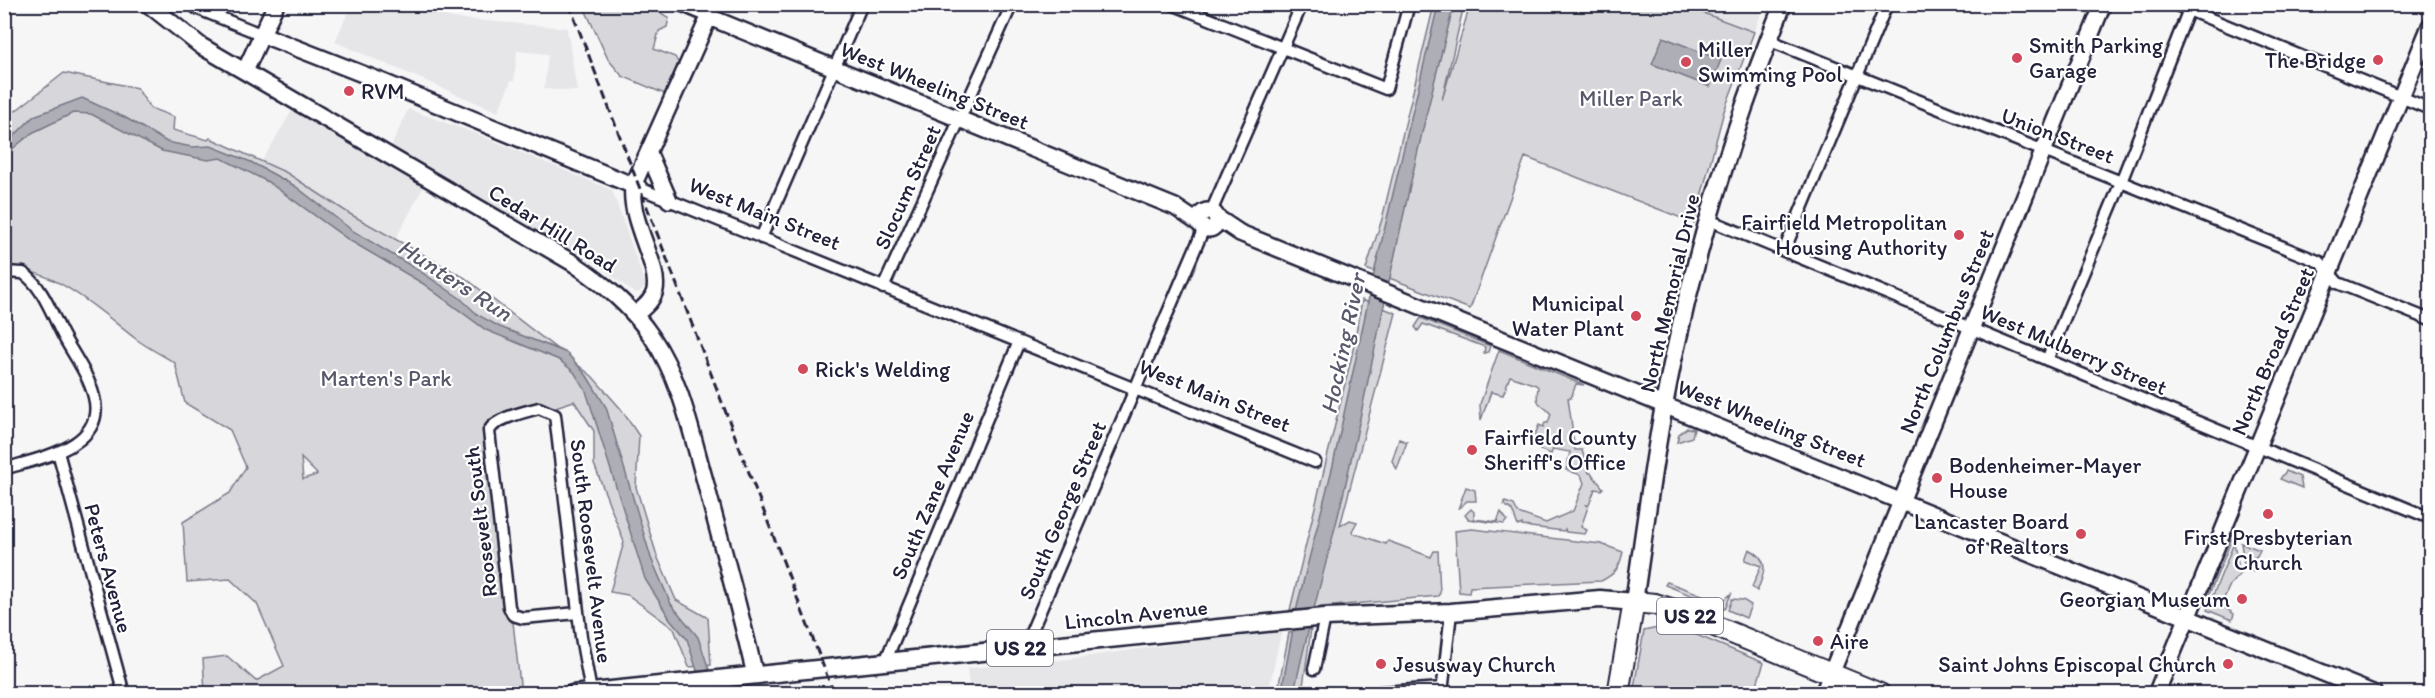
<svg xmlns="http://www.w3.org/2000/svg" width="2435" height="698" font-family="Itim,sans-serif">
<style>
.built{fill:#e6e6e9}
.green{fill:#d7d7db;stroke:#7c7c8b;stroke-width:1.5;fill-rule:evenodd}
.water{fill:#aeaeb7;stroke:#767685;stroke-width:1.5}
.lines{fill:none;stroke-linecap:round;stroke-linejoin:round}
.street-casing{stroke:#22223b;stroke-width:15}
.secondary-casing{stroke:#22223b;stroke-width:20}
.primary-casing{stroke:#22223b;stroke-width:21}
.highway-casing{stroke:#22223b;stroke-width:24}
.street{stroke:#fff;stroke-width:10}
.secondary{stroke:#fff;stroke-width:15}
.primary{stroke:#fff;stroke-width:16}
.highway{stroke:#fff;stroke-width:20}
.rail{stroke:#22223b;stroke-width:3;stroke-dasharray:9 4.5;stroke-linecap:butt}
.poi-dot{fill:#d1495b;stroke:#fff;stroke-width:2}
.labels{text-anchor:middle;stroke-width:4.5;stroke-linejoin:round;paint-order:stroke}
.shield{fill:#fff;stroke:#646476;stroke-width:1.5}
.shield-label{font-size:21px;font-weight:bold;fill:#22223b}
.poi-label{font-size:22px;fill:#22223b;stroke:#fff;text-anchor:start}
.street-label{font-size:22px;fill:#22223b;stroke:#fff}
.park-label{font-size:22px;fill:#58586b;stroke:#fff}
.water-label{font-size:24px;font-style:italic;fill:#5a5a6d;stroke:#fff}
</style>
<rect width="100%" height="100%" fill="#f6f6f7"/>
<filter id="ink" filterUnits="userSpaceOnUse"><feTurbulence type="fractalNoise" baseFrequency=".0167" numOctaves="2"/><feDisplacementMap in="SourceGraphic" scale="12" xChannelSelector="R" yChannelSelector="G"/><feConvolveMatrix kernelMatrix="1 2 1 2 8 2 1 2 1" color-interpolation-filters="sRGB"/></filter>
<g filter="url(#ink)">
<path class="built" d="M351 5H422L452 18 567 28 577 91 544 89 548 54 517 51 514 81H511L498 112 335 42Z
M1682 5H1765L1754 32Z
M293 109 424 186 395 240 262 161Z
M408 109 477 134 612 190 646 286 638 293 633 292 586 256 555 242 391 147Z
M1282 629 1268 693H970L967 668 1046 662Z"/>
<path class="green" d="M583 5H649L669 18 667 27 659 31 654 49 675 57 679 64 665 94 622 76 608 59Z
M1434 5H1464L1442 100 1470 5H1682L1754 32 1724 111 1694 223 1525 157 1470 309 1366 269 1382 219Z
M64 73 137 88 150 108 174 117 173 130 208 140 210 138 287 173 350 214 465 278 592 376 621 409 639 436 636 487 657 556 676 600 708 618 711 665 689 667 674 629 628 595 610 592 624 542 594 464V431L574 401 491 428 521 693H205L203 659 227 656 256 681 284 666 257 604 230 579 187 582 183 522 230 493 246 467 230 430 185 403 175 363C162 355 148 348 136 339 103 314 49 262 5 271V119ZM301 458 317 474 316 475 303 479Z
M1362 300 1396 313 1340 526 1350 520 1357 522 1352 531 1353 533 1386 544 1388 541 1431 557 1434 551H1438L1440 593 1438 596 1290 610 1352 355Z
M1421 318 1490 346 1488 352 1484 353 1485 347 1423 324 1418 331 1415 327Z
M1499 350 1584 385 1576 384 1571 398H1568L1573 434 1571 436 1573 437 1575 450H1582L1589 473H1591L1603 488 1601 490 1595 489 1589 505H1586L1588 507 1581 527 1587 530 1585 534 1566 532 1565 529 1564 531 1522 526V524L1518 526 1512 510 1504 505 1505 502 1514 505 1518 513 1546 523 1573 511 1584 483 1581 475 1566 470 1570 452 1553 449 1551 454 1540 450 1534 437 1539 425 1543 427 1545 423H1548L1551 414C1541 401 1535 409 1538 387L1536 385 1510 376 1503 395 1491 392 1481 420 1480 404Z
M1687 428 1694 429 1692 437 1677 442 1679 434Z
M1399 439 1407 442 1397 469 1392 461Z
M2286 471 2300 477 2302 488 2280 479Z
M1466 487 1475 490 1476 501H1467L1458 509Z
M1471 509 1474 512V519L1497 522 1501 512 1507 520 1504 524 1468 519 1465 515Z
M1472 529 1601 544 1623 552C1619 569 1615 574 1601 581L1470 587 1469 593 1459 592 1455 531Z
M2232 539 2206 602H2202L2229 540Z
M2234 543 2240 574 2230 585 2221 605 2234 614 2232 620 2207 610Z
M2241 543 2260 550 2257 556 2248 561 2252 571 2244 565Z
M1749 549C1770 559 1765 573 1757 591L1752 587 1761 566 1745 560Z
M1667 582 1721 602 1731 594 1725 609 1665 585Z
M1732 599 1743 600 1751 605 1746 618 1728 610Z
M1663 621 1764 663 1754 693H1633L1644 631 1658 628Z
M1311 629 1302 693 1275 694 1278 690 1289 633Z"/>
<path class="water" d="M1438 5H1454C1413 158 1383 314 1349 469 1333 544 1309 618 1294 693L1281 694 1298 602 1333 465 1375 269Z
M1663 37 1721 60 1710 87 1652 64Z
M82 98 126 118 167 142 192 147 211 146 251 162 295 186 353 231 418 270 460 298 478 315 500 327 567 353 587 376 606 407 651 558 671 604 698 637 717 693H704L687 639 670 619 645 579 586 391 574 372 559 360 486 330 422 283 349 240 268 182 221 158 208 160 162 151 91 114 73 113 32 133 5 155V145L34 116Z"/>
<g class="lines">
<g class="street-casing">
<path id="street" d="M678 4 709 17 714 4
M1172 4 1386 89 1409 4
M2174 4 2430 109
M196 8 263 35
M1768 40 2320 262 2338 283 2430 320
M639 188 1315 462
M1211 212 1302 4
M1709 220 2430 518
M761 238 862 4
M1784 251 1887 4
M4 272 23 273C44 287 53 318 65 339 75 357 89 376 94 397 107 447 39 458 4 469
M883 288 1012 4
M2047 360 2117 192 2191 4
M58 452 124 694
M578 613 523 618 513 615 509 607 489 431C495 418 525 412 539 408L555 415 581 637 591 692
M1028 647 1032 630 1204 228
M885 662 1018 344
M1314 669 1325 617
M1442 693 1451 612
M1353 694 1443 688"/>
</g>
<g class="secondary-casing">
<path id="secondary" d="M148 4 201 46 573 263C604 284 631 306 652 337 681 380 691 432 705 481 722 546 740 610 755 675
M263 35 383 82 639 188
M245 71 276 4
M649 154 669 200
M1199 220a9 9 0 1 1 18 0a9 9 0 1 1-18 0Z
M1216 217 1240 233 2375 694
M635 315C643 308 653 301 655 290 660 264 629 223 633 186L709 17 1175 207 1200 224
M1823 694 2103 4
M2156 694 2430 26"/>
</g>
<g class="primary-casing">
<path id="primary" d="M572 694 1325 617 1451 612 1600 599 1634 602C1646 521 1656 439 1673 360 1699 238 1736 120 1783 4"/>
</g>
<g class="highway-casing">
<path id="highway" d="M1618 694 1634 602 1655 604 1683 613 1880 694"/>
</g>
<use href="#street" class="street"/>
<use href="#secondary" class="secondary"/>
<use href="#primary" class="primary"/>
<use href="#highway" class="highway"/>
<path class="rail" d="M569 4 834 694"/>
</g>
</g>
<g class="poi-dot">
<circle cx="2017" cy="58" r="6"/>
<circle cx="2378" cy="60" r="6"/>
<circle cx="1686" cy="62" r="6"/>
<circle cx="349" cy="91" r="6"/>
<circle cx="1959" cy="235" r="6"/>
<circle cx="1636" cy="316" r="6"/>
<circle cx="803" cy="369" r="6"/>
<circle cx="1472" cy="450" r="6"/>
<circle cx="1937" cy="478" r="6"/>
<circle cx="2268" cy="514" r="6"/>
<circle cx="2081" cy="534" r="6"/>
<circle cx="2242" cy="599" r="6"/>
<circle cx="1818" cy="641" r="6"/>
<circle cx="1381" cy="664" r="6"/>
<circle cx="2228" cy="664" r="6"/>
</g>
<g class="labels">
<g class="shield">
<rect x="1657" y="598" width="66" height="36" rx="4.5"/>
<rect x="987" y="630" width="66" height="36" rx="4.5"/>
</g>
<g class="shield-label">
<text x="1690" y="623">US 22</text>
<text x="1020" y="655">US 22</text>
</g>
<g class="poi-label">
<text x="2029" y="53">Smith Parking<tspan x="2029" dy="25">Garage</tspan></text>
<text x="1698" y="57">Miller<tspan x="1698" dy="25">Swimming Pool</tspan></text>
<text x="2366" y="68" text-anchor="end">The Bridge</text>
<text x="361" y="99">RVM</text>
<text x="1947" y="230" text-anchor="end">Fairfield Metropolitan<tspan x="1947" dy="25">Housing Authority</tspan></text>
<text x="1624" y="311" text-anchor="end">Municipal<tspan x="1624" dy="25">Water Plant</tspan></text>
<text x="815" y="377">Rick's Welding</text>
<text x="1484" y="445">Fairfield County<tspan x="1484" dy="25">Sheriff's Office</tspan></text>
<text x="1949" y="473">Bodenheimer-Mayer<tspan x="1949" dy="25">House</tspan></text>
<text x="2069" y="529" text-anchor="end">Lancaster Board<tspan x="2069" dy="25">of Realtors</tspan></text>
<text x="2268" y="545" text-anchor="middle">First Presbyterian<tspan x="2268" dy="25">Church</tspan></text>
<text x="2230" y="607" text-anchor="end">Georgian Museum</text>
<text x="1830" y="649">Aire</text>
<text x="1393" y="672">Jesusway Church</text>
<text x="2216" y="672" text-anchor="end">Saint Johns Episcopal Church</text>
</g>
<g class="street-label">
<text transform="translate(935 85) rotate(22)" y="8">West Wheeling Street</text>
<text transform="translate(2058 135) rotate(21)" y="8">Union Street</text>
<text transform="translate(907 187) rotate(-66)" y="8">Slocum Street</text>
<text transform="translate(765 213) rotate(22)" y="8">West Main Street</text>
<text transform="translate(553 228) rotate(32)" y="8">Cedar Hill Road</text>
<text transform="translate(1669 293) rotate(-77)" y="8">North Memorial Drive</text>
<text transform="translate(1946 331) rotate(-68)" y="8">North Columbus Street</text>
<text transform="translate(2074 349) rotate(23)" y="8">West Mulberry Street</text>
<text transform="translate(2272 351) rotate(-67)" y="8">North Broad Street</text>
<text transform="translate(1215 395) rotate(22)" y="8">West Main Street</text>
<text transform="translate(1772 423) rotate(22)" y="8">West Wheeling Street</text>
<text transform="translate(932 495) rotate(-67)" y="8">South Zane Avenue</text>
<text transform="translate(1062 510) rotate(-67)" y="8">South George Street</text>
<text transform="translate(480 522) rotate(-97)" y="8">Roosevelt South</text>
<text transform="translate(592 551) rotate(83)" y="8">South Roosevelt Avenue</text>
<text transform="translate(109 568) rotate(75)" y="8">Peters Avenue</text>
<text transform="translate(1136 614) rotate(-6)" y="8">Lincoln Avenue</text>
</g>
<g class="park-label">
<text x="1631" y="106">Miller Park</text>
<text x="386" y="386">Marten's Park</text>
</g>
<g class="water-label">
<text transform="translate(455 280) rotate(33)" y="8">Hunters Run</text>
<text transform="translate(1343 344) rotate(-78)" y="8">Hocking River</text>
</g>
</g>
<rect width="2435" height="698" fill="none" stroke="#fff" stroke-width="24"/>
<rect x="12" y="12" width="2411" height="674" fill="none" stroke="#22223b" stroke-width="2" filter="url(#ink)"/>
</svg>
